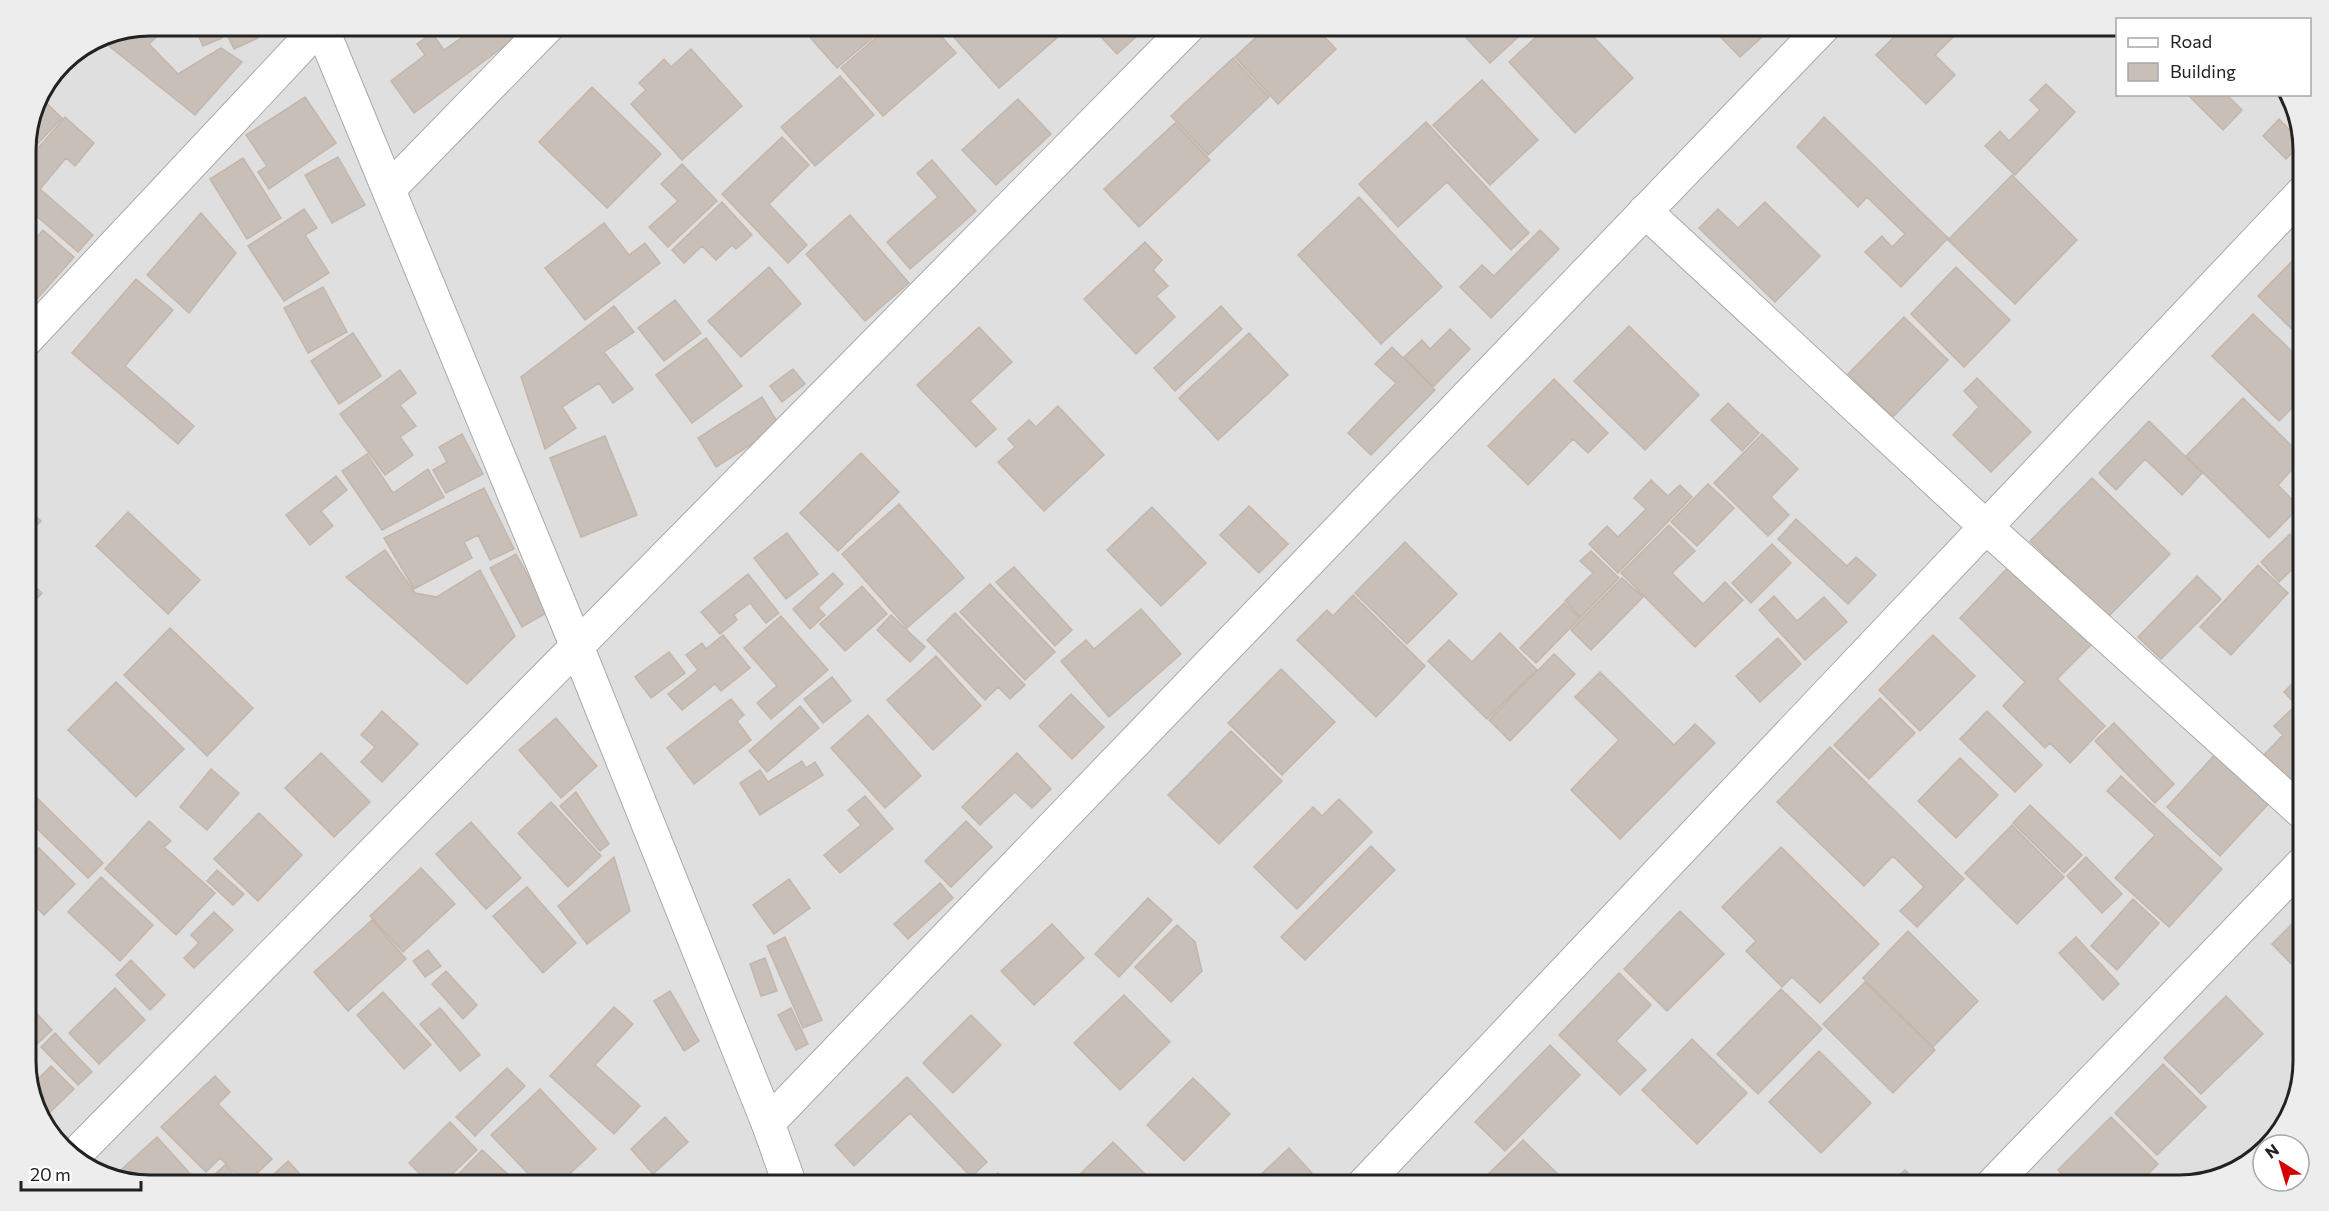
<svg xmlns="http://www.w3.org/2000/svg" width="2329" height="1211" font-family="Commissioner,sans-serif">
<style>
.residential{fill:#e0dfdf}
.building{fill:#c7bfb8;stroke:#c4b6ab;stroke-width:1.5}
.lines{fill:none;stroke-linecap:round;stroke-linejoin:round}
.minor-casing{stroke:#a9a9a9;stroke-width:35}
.tertiary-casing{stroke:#a9a9a9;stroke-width:35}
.minor{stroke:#fff;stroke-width:33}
.tertiary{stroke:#fff;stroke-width:33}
.rim{fill:none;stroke:#222;stroke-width:3}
</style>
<rect width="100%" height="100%" fill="#f2efe9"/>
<path class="residential" d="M150 26H2117L2118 94 2287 95 2303 142V1061L2291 1116 2242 1169 2179 1185H150L95 1173 46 1130 26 1070V142L35 102 62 62 103 35Z"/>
<path class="building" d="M150 26H168L149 44 178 74 221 48 242 62 195 115 109 46 123 31Z
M194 26H217L222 38 203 46Z
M223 26H252L258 38 234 49Z
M478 26 530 27 414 113 391 81 425 55 417 44 432 33 444 50Z
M800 26H886L837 68Z
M889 26H932L956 53 883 116 841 68Z
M944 26H1046L1057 38 999 88Z
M1091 26H1148L1117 54Z
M1268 26H1314L1336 49 1278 104 1235 57Z
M1328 26H1348L1337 36Z
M1455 26H1530L1490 63Z
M1548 26H1583L1633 78 1575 133 1509 62Z
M1587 26H1608L1597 36Z
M1710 26H1774L1740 57Z
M1905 26H1964L1935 55 1955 75 1926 104 1876 55Z
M85 47 87 48 46 95 42 92 62 62Z
M691 49 742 106 682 160 631 104 646 90 639 83 664 59 671 67Z
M1233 58 1269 97 1208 155 1171 116Z
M840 76 874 115 815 166 781 127Z
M1482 80 1538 140 1490 185 1433 125Z
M2046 84 2075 112 2015 175 1985 146 2000 131 2009 141 2040 110 2030 100Z
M592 87 661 154 607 208 539 142Z
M2187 94H2226L2242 110 2223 130Z
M39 96 62 118 26 156V142L35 102Z
M305 97 336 143 269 189 258 172 267 166 246 135Z
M1018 99 1051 134 996 185 962 150Z
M65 117 94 143 75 166 66 158 40 189 93 235 78 252 26 207V162Z
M1824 117 1948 238 1901 287 1865 252 1882 236 1892 247 1905 234 1867 197 1858 207 1797 147Z
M2279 119 2302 143 2286 159 2263 136Z
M1426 122 1529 233 1511 250 1447 182 1398 227 1359 184Z
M1175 123 1210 160 1139 227 1104 189Z
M782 137 809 165 769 204 807 245 788 263 722 194Z
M338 157 365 205 332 223 305 175Z
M243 158 281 218 247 239 210 179Z
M932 160 976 211 910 269 887 242 938 197 917 173Z
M682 164 717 201 668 247 649 227 678 201 661 184Z
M2012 175 2077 240 2015 304 1948 240Z
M1359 197 1442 287 1381 344 1298 255Z
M722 202 752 235 736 249 732 245 716 260 702 246 684 263 672 250Z
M1765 202 1820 256 1775 302 1699 228 1718 209 1738 228Z
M304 209 317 228 305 235 329 273 284 301 248 246Z
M201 213 236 253 189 313 147 275Z
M850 215 909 283 865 321 806 254Z
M604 223 629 255 645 243 660 263 585 320 545 268Z
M43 230 74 257 30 307 26 303V249Z
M1540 230 1559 249 1491 318 1460 287 1482 265 1494 276Z
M1145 242 1162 260 1153 270 1168 286 1156 296 1175 317 1136 354 1084 299Z
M2303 250V340L2258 296Z
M769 267 801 304 741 357 708 321Z
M1956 267 2010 320 1964 367 1911 314Z
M136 279 173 310 125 366 194 426 178 444 72 353Z
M323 287 347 332 308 353 284 308Z
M675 300 701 333 664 361 638 328Z
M614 306 634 332 604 352 633 389 613 403 599 383 562 407 576 428 545 449 521 377Z
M1221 306 1242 329 1175 391 1154 368Z
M2253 314 2303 362V397L2279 421 2212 356Z
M1904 317 1948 360 1893 417 1848 374Z
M1629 326 1699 395 1645 450 1574 381Z
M979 327 1012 362 970 401 996 429 976 447 917 385Z
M1450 329 1470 349 1433 387 1404 357 1422 340 1430 349Z
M353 333 381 376 339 404 311 361Z
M1249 333 1288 375 1218 440 1179 398Z
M706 338 742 386 692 423 656 375Z
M1392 347 1435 390 1371 455 1348 433 1396 383 1375 364Z
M793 369 805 384 782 402 770 386Z
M400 370 416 393 400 405 416 426 400 437 413 455 385 475 340 414Z
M1977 378 2031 432 1991 472 1953 435 1979 407 1964 391Z
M1554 379 1608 433 1588 453 1573 439 1528 485 1488 446Z
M762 397 780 426 716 467 698 438Z
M2243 398 2303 457 2278 485 2299 507 2269 538 2186 456Z
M1728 403 1759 433 1742 451 1711 420Z
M1058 406 1104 455 1044 511 998 462 1015 447 1008 439 1029 420 1036 427Z
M2149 421 2202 473 2182 495 2145 459 2116 490 2099 473Z
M462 434 483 474 446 493 433 470 447 462 439 447Z
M1762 434 1798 469 1771 497 1789 515 1768 536 1714 483Z
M605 436 637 515 581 537 550 458Z
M861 453 899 492 838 551 800 513Z
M367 454 393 493 428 469 444 497 382 530 342 471Z
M336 476 347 490 321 511 333 526 310 545 286 515Z
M2092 478 2170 554 2108 617 2030 541Z
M1651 480 1668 496 1680 485 1692 497 1618 573 1589 544 1607 526 1618 537 1646 509 1634 498Z
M1708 484 1734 508 1697 546 1671 522Z
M484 488 514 549 490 560 478 535 464 542 472 558 414 589 384 538Z
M899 504 964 578 907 628 842 554Z
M1249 506 1288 544 1259 573 1220 535Z
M26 507 41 521 26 536Z
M1152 507 1206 563 1161 606 1107 550Z
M128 512 200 580 168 614 96 546Z
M1796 519 1847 566 1856 557 1876 575 1848 604 1778 539Z
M2303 521V544L2292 532Z
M1669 525 1695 551 1672 573 1703 604 1725 582 1743 600 1695 647 1621 573Z
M787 533 818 574 786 599 754 558Z
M2290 534 2303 548V559L2279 582 2261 562Z
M1405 542 1457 594 1407 644 1355 593Z
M1772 544 1791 563 1751 603 1732 583Z
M385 550 415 593 437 597 480 570 515 636 467 684 346 577Z
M1591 551 1619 578 1581 617 1565 601 1593 573 1580 561Z
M516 554 548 612 522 627 490 568Z
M2017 558 2098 638 2057 679 2105 726 2070 763 2050 743 2045 748 2003 706 2025 682 1960 618Z
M2258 565 2288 593 2231 655 2200 627Z
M1014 567 1072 630 1055 646 996 582Z
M833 573 843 584 818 608 825 615 810 629 793 609Z
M748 574 779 613 766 623 750 603 734 615 737 620 720 634 701 612Z
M2197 576 2221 599 2161 659 2138 637Z
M26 578 42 593 26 610Z
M1622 578 1643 597 1591 650 1571 630Z
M990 584 1055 652 1025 680 960 612Z
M862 586 887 614 845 651 820 624Z
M1353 595 1425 666 1376 717 1297 640 1327 610 1333 616Z
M1774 596 1797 621 1824 597 1847 622 1805 660 1759 610Z
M1564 603 1580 618 1536 663 1520 648Z
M1141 609 1181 654 1109 717 1061 661 1086 640 1094 649Z
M955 613 1025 685 1010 699 998 687 985 700 927 640Z
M891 615 925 647 910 662 877 630Z
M781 616 828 670 771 719 757 703 777 686 744 648Z
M170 628 253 708 207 756 124 675Z
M1500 633 1537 670 1487 719 1428 661 1449 640 1472 662Z
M723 635 750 668 721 691 715 684 682 710 668 694 698 670 686 655 702 643 706 649Z
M1933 635 1975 676 1920 731 1879 690Z
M1778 638 1801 664 1760 702 1736 676Z
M669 652 685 673 651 698 635 677Z
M1554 654 1575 674 1510 741 1489 720Z
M936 656 981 706 933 750 887 700Z
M1281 669 1335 722 1282 775 1228 723Z
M1600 672 1674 745 1695 724 1715 743 1620 839 1571 790 1619 740 1575 697Z
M2303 673V712L2284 692Z
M832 677 851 701 823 723 804 699Z
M116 682 184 749 136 797 68 730Z
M1071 694 1104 727 1072 759 1039 726Z
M1880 698 1915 733 1869 779 1834 745Z
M731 699 744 715 737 721 751 740 694 784 667 748Z
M800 706 819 728 767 772 749 751Z
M2293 708 2303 719V786L2295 794 2260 759 2283 735 2274 726Z
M382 711 418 744 382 782 361 762 375 747 361 735Z
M1987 711 2042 765 2015 792 1960 739Z
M868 715 921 776 885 808 831 748Z
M556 718 597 766 561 798 519 750Z
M2114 723 2174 784 2155 803 2095 741Z
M1231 731 1282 781 1219 844 1168 795Z
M1830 747 1964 879 1917 927 1900 911 1924 887 1893 856 1864 886 1777 802Z
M2219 750 2273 799 2220 856 2167 807Z
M321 753 370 802 334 837 285 788Z
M1017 753 1051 789 1032 808 1015 792 980 825 962 807Z
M1960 758 1998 795 1956 838 1918 801Z
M802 761 806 768 815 762 823 775 760 815 740 783 760 770 768 782Z
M211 769 239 793 207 830 180 807Z
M2121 776 2222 869 2169 927 2115 878 2155 835 2107 791Z
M26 787 103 863 88 878 26 818Z
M576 792 609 844 600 851 560 806Z
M865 796 893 829 840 873 824 855 861 825 848 810Z
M1339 799 1372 832 1297 909 1254 867 1313 807 1322 816Z
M551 802 601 856 568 887 518 833Z
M2030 805 2082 855 2064 873 2013 823Z
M259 813 302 855 258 901 214 859Z
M149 821 171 841 164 847 215 893 176 935 105 869Z
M966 821 992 847 951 887 925 861Z
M471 822 521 878 486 909 436 854Z
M2012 825 2064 877 2017 924 1965 873Z
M26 829 36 840 26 851Z
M1371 846 1395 870 1305 960 1281 937Z
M1781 847 1879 944 1820 1003 1792 977 1782 987 1746 951 1756 941 1722 907Z
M39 848 75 884 44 915 26 897V861Z
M614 857 630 911 587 944 558 906Z
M2086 857 2122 894 2102 913 2067 876Z
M421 868 455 904 403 952 370 916Z
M217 870 244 894 233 905 207 881Z
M101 877 153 925 120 961 68 912Z
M789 879 810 908 774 934 753 905Z
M940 883 953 898 908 939 894 924Z
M527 887 576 943 543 973 493 916Z
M1148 898 1172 920 1119 977 1095 954Z
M2133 899 2159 923 2117 970 2091 946Z
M1680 911 1724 954 1667 1011 1624 969Z
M214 912 233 930 194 968 184 958 199 943 191 935Z
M2303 913V976L2272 944Z
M372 920 406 959 348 1011 314 972Z
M1052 924 1084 958 1034 1005 1001 971Z
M1177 925 1195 942 1202 971 1171 1002 1135 967Z
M1908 931 1978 1001 1933 1047 1863 978Z
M785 937 822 1020 803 1028 767 946Z
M2076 937 2119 984 2103 1000 2059 953Z
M428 950 441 966 425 977 413 961Z
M765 958 777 991 761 996 750 964Z
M131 960 165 995 150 1010 116 975Z
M446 971 477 1005 463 1019 432 984Z
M1619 973 1651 1005 1616 1041 1646 1070 1620 1095 1559 1035Z
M1865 982 1935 1050 1893 1093 1823 1024Z
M115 988 145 1020 99 1064 69 1033Z
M1781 989 1822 1029 1758 1094 1717 1054Z
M670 991 699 1041 684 1051 654 1001Z
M383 992 431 1045 404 1069 357 1015Z
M1124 995 1170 1042 1120 1090 1074 1043Z
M2226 996 2263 1034 2201 1094 2164 1058Z
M26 1002 52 1030 34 1047 26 1039Z
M614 1007 633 1024 595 1065 640 1106 614 1134 550 1076Z
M440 1008 480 1055 460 1071 420 1024Z
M791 1008 808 1044 796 1050 778 1015Z
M971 1015 1001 1045 953 1093 923 1063Z
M55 1033 92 1072 78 1085 41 1047Z
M1692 1039 1747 1093 1697 1144 1642 1090Z
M1550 1045 1580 1075 1505 1151 1475 1122Z
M1819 1051 1871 1103 1821 1153 1769 1102Z
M2163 1064 2206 1107 2157 1155 2115 1113Z
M51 1066 74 1089 43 1119 31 1086Z
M507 1068 525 1086 475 1136 456 1117Z
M215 1076 230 1092 218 1104 272 1159 246 1184 220 1158 206 1172 161 1127Z
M907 1077 987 1162 971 1177 910 1113 854 1166 835 1145Z
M1193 1078 1230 1114 1184 1161 1147 1125Z
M540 1089 596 1149 558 1185H539L491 1135Z
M665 1117 688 1142 653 1174 631 1149Z
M2111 1117 2158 1164 2137 1185H2073L2058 1170Z
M450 1122 477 1150 441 1185H431L409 1163Z
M157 1137 186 1169 199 1185 150 1186 113 1177Z
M1523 1140 1569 1185H1477Z
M1113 1142 1150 1179 1144 1185H1074L1071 1183Z
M1289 1148 1312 1173 1299 1185H1250Z
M482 1150 516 1182 513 1185H448Z
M288 1161 310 1185H275L278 1183 272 1176Z
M225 1165 243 1185H218L211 1178Z
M1905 1170 1921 1185H1889Z
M998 1173 1010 1185H985Z"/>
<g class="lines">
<g class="minor-casing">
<path id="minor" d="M390 188 548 26
M1645 211 1986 527 2303 813
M26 340 320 26
M768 1123 1824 26
M75 1155 1189 26
M1363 1185 2303 192
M1992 1185 2303 863"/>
</g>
<g class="tertiary-casing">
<path id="tertiary" d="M321 26 576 644 768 1123 790 1185"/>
</g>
<use href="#minor" class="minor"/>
<use href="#tertiary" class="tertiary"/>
</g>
<path d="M0 0H2329V1211H0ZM150 36H2179A114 114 0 0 1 2293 150V1061A114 114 0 0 1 2179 1175H150A114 114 0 0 1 36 1061V150A114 114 0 0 1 150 36Z" fill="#ededed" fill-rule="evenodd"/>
<path class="rim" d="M150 36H2179A114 114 0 0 1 2293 150V1061A114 114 0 0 1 2179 1175H150A114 114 0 0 1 36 1061V150A114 114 0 0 1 150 36Z"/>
<rect x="2116" y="18" width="195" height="78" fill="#ffffff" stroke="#a7a7a7" stroke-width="1.5"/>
<rect x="2128" y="38" width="30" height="9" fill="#ffffff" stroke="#a7a7a7" stroke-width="1.5"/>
<text x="2170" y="48" font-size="18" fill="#222222">Road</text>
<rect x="2128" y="63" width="30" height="18" fill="#c7bfb8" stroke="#a7a7a7" stroke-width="1.5"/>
<text x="2170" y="78" font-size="18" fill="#222222">Building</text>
<g transform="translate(2281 1163) rotate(323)"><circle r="28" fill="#ffffff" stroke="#a7a7a7" stroke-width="1.5"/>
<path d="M0-4.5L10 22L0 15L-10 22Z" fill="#d40000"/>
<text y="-9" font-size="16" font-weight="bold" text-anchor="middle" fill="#222222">N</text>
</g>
<path d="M21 1181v9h120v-9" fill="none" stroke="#222222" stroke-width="3"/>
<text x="30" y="1181" font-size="18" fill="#222222" stroke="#ffffff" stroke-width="4.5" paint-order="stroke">20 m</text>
</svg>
